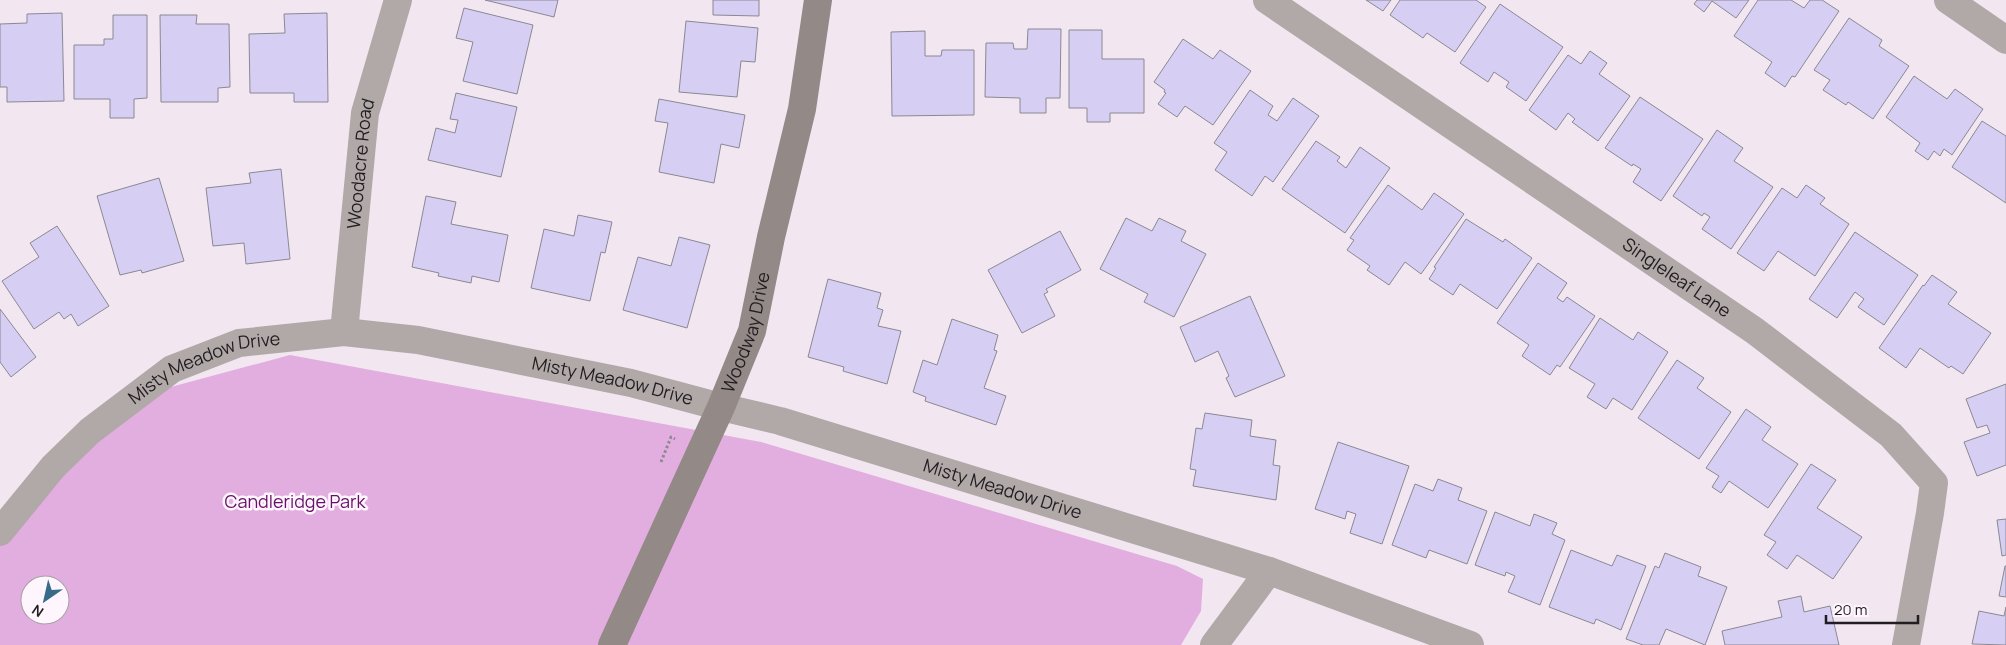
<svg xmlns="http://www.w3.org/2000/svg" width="2006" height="645" font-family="Manrope,sans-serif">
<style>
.green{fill:#e2aee0;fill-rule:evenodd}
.building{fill:#d7cff3;stroke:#8a8893}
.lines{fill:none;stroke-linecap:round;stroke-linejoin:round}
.path{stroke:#8f888f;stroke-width:3;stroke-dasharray:2.5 2.5;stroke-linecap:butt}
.street{stroke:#b0a9a7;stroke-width:28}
.secondary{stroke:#938986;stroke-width:28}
.labels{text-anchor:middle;stroke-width:5;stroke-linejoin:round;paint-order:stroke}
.street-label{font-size:18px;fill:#211d21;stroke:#fef5fd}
.park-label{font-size:18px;fill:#671068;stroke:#fef5fd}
</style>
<rect width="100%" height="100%" fill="#f2e7f1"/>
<path class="green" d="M290 355 761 442 1177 566 1203 579 1201 611 1181 645H0V544L88 438 167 388ZM30 585H60V615H30Z"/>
<path class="building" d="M485 0H558L554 17Z
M713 0H759V16L713 15Z
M1366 0H1391L1383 11Z
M1400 0H1476L1486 7 1455 52 1427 33 1423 38 1390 15Z
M1697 0H1749L1736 18 1712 1 1704 12 1694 4Z
M1758 0H1791L1804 8 1810 0H1822L1839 11 1795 77 1792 76 1785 87 1765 73 1772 62 1734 36Z
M1500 4 1563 47 1526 101 1506 87 1509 82 1494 72 1488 82 1460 63Z
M464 8 533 25 517 94 463 81 473 42 456 38Z
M62 13 64 101 7 102V87H0V24L27 23V14Z
M327 13 328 102H294V93H250L249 34 285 33 284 14Z
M113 15H147V98L134 99V118H110V99H74V45H104V39H113Z
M160 15H197L196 24H229L230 87 218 88V102H161Z
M1849 18 1882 40 1879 46 1909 66 1873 119 1848 102 1846 105 1823 90 1830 80 1814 70Z
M686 21 758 28 755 62 741 61 737 97 679 92Z
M1028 29H1061L1060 98H1046V113H1020V98L985 97 986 43H1013L1014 49H1027Z
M1069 30H1102V59H1144V113H1110V122H1087V108H1069Z
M925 31V56H941L942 50H974V115L892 116 891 32Z
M1183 39 1213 59 1220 50 1251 71 1213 125 1185 106 1177 117 1158 104 1166 93 1164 92 1165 90 1154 82Z
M1590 51 1607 63 1599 74 1630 96 1598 141 1572 122 1575 119 1568 113 1556 130 1529 110 1568 55 1581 64Z
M1914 76 1947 99 1955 89 1983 109 1952 155 1944 149 1940 156 1934 151 1928 160 1915 151 1920 143 1886 117Z
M1250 90 1273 106 1268 115 1277 121 1293 98 1319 116 1273 182 1265 176 1252 196 1215 170 1227 152 1214 143Z
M456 93 517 107 501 177 428 160 436 128 455 133 458 120 450 119Z
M1640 97 1703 139 1661 201 1633 182 1641 169 1633 164 1632 166 1605 148Z
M659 99 745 115 739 148 721 144 714 183 659 172 668 123 655 121Z
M1982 121 2006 136V203L1952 167Z
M1717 130 1743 148 1734 161 1773 187 1731 249 1702 229 1710 217 1704 213 1702 216 1673 196Z
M1316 141 1340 157 1337 161 1346 168 1360 147 1390 168 1345 233 1282 189Z
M281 169 290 259 246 264 244 243 213 246 206 188 251 183 249 173Z
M159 178 184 261 142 273 141 270 120 275 97 196Z
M1388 185 1422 210 1434 193 1464 214 1421 274 1405 262 1389 285 1367 270 1370 266 1347 250 1354 240 1350 238Z
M1806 185 1825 198 1820 204 1849 224 1815 276 1778 251 1764 271 1737 253 1782 188 1797 198Z
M426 196 456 202 451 224 508 235 499 282 472 276 471 283 438 276 439 273 412 267Z
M578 215 612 222 605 253 601 252 590 301 531 288 544 229 574 236Z
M1126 218 1152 231 1159 218 1186 231 1181 241 1206 254 1174 317 1144 302 1148 294 1100 269Z
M1466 219 1503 242 1505 239 1532 258 1497 309 1460 284 1453 295 1429 279 1436 268 1434 267Z
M57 226 109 306 78 326 71 314 64 319 59 312 34 329 2 281 39 257 30 243Z
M1060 231 1081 270 1046 289 1048 292 1044 294 1055 316 1022 333 988 270Z
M1855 232 1918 275 1884 325 1858 307 1864 299 1855 292 1837 318 1809 299Z
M679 237 710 245 687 328 623 310 638 257 671 266Z
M1538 263 1567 283 1557 298 1563 302 1567 297 1595 316 1560 367 1557 365 1550 375 1522 356 1529 345 1497 323Z
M1932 275 1957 292 1948 304 1991 333 1963 374 1951 366 1949 368 1920 348 1906 368 1879 348 1923 285 1924 286Z
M828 279 881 293 877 308 883 310 878 326 901 331 887 384 843 371 844 367 808 357Z
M1250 296 1285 376 1235 397 1226 378 1229 376 1218 351 1195 362 1180 327Z
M0 309 36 357 11 377 0 362Z
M1600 318 1633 340 1638 332 1668 352 1632 410 1613 398 1606 409 1587 397 1595 384 1569 368Z
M952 319 998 335 994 350 997 351 984 388 1006 396 996 425 925 401 926 397 913 392 923 360 937 365Z
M1677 360 1704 378 1697 388 1731 412 1699 459 1638 418Z
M2006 384V465L1977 476 1964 442 1990 433 1987 425 1977 428 1966 399Z
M1746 409 1771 427 1762 440 1798 464 1768 508 1729 481 1721 493 1712 487 1719 476 1706 468Z
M1205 413 1252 420 1250 436 1276 440 1273 465 1280 466 1276 500 1193 486 1196 470 1190 469 1196 428 1202 429Z
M1338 442 1409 466 1382 544 1350 533 1356 514 1347 511 1345 519 1315 509Z
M1811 464 1836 480 1817 508 1862 537 1833 579 1797 555 1787 569 1767 555 1776 542 1764 535Z
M1438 479 1462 488 1458 500 1487 511 1467 564 1429 550 1426 558 1392 545 1415 484 1433 491Z
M1495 512 1530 526 1534 514 1557 523 1552 534 1565 540 1540 605 1508 592 1515 576 1506 572 1505 576 1475 565Z
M2006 519V555L2002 556 1997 520Z
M1571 550 1612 566 1617 555 1646 566 1621 630 1596 619 1594 624 1549 607Z
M1665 553 1701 567 1698 576 1727 587 1705 645 1666 629 1659 645H1643L1626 639 1655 566 1659 568Z
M2005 566H2006V597L1999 596Z
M1801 596 1804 612 1830 606 1839 645H1725L1722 631 1782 617 1778 601Z
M2006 607V645L1972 644 1979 611 2004 616Z"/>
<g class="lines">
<path class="path" d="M661 462 671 437 675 439"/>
<g class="street">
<path id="s1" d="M1267 0 1755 331 1891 435 1934 483 1930 513 1906 645"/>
<path d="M1948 0 2006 40"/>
<path id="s2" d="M344 332 365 113 398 0"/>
<path id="s3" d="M0 532 53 467 90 431 172 369 239 343 344 332 418 340 631 383 721 407 780 421 1269 571 1470 645"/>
<path d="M1214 645 1269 571"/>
</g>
<path class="secondary" id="s4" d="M612 645 721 407 752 331 771 237 802 109 818 0"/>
</g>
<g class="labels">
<g class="street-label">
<text dy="6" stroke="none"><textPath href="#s2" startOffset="169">Woodacre Road</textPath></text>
<text dy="6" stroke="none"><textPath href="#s1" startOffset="495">Singleleaf Lane</textPath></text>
<text dy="6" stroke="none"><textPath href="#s4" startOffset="341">Woodway Drive</textPath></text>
<text dy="6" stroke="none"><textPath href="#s3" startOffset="269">Misty Meadow Drive</textPath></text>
<text dy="6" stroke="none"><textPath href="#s3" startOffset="689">Misty Meadow Drive</textPath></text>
<text dy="6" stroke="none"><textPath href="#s3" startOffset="1094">Misty Meadow Drive</textPath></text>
</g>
<g class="park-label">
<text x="295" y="508">Candleridge Park</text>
</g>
</g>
<g transform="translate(45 600) rotate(214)"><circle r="24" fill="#fef5fd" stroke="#a69fa5"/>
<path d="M0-4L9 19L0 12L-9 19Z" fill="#376c88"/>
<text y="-8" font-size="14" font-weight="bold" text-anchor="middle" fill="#211d21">N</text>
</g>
<path d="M1826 615v8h92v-8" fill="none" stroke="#211d21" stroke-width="2.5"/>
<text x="1834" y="615" font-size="15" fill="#211d21" stroke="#fef5fd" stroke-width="4" paint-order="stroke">20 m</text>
</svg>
